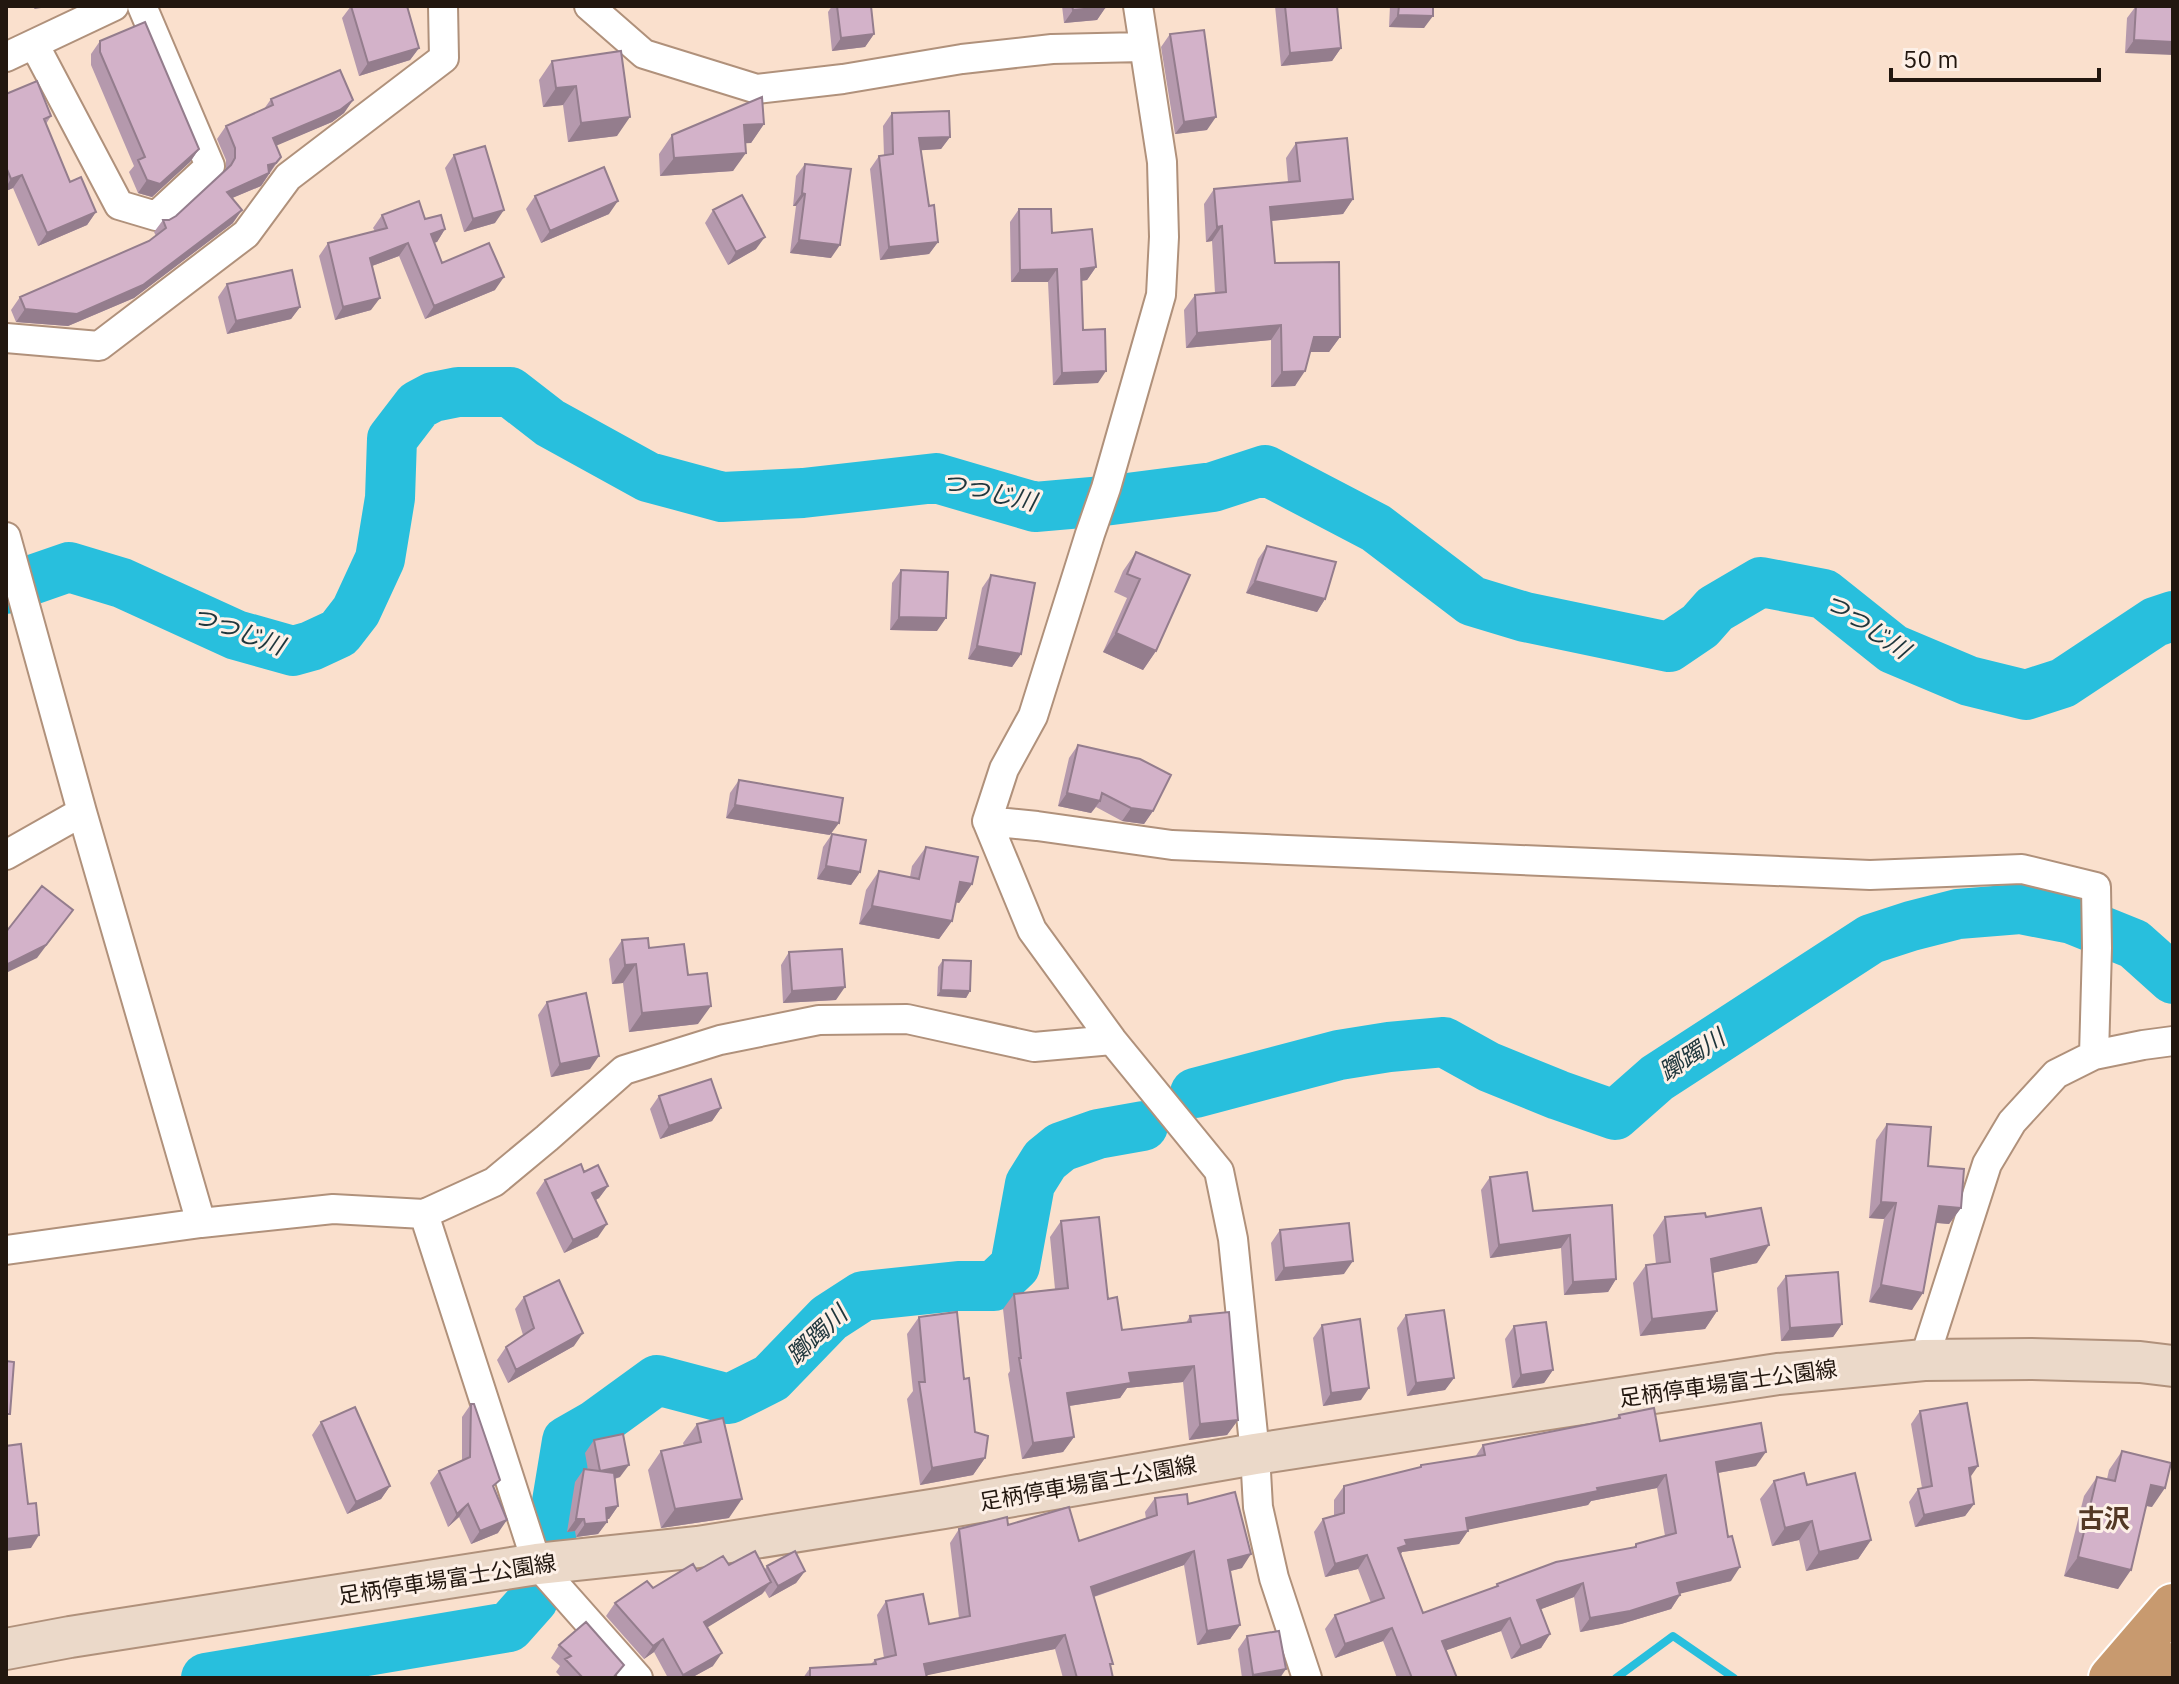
<svg xmlns="http://www.w3.org/2000/svg" width="2179" height="1684" font-family="'IBM Plex Sans','Noto Sans JP',sans-serif">
<style>
.lines{fill:none;stroke-linecap:round;stroke-linejoin:round}
.stream{stroke:#28bfdd;stroke-width:8}
.river{stroke:#28bfdd;stroke-width:50}
.minor-casing{stroke:#b0917b;stroke-width:32}
.secondary-casing{stroke:#b0917b;stroke-width:44}
.trunk-casing{stroke:#fff;stroke-width:48}
.minor{stroke:#fff;stroke-width:28}
.secondary{stroke:#ebd9c9;stroke-width:40}
.trunk{stroke:#c89a6f;stroke-width:44}
.wall{fill:#b599ad;fill-rule:evenodd}
.shaded-wall{fill:#947d8d}
.building{fill:#d3b2c9;stroke:#947d8d;stroke-width:2;fill-rule:evenodd}
.labels{text-anchor:middle;stroke-width:6;stroke-linejoin:round;paint-order:stroke}
.street-label{font-size:22px;fill:#22170f;stroke:#fdf0e7}
.water-label{font-size:24px;font-style:italic;fill:#1f363c;stroke:#fdf0e7}
.quarter-label{font-size:26px;font-weight:bold;fill:#533825;stroke:#fdf0e7}
</style>
<rect width="100%" height="100%" fill="#fae0cd"/>
<g class="lines">
<path class="stream" d="M1616 1678 1673 1636 1734 1678"/>
<path class="river" d="M6 589 69 567 122 583 236 635 293 651 311 646 339 633 356 611 380 559 390 498 392 439 418 405 433 397 458 392H510L550 423 648 477 722 497 803 493 936 478 1035 507 1104 501 1213 487 1265 470 1376 528 1472 601 1525 617 1669 647 1700 626 1715 609 1761 582 1824 594 1893 649 1969 681 2026 695 2063 683 2155 622 2173 616
M1195 1093 1339 1055 1389 1047 1444 1042 1489 1067 1558 1095 1615 1115 1657 1078 1871 939 1911 926 1958 914 2020 909 2072 919 2134 944 2173 979
M551 1538 567 1441 595 1425 657 1380 729 1399 771 1378 829 1318 863 1296 958 1286H994L1015 1266 1030 1184 1045 1160 1061 1147 1098 1134 1143 1126
M206 1678 509 1627 533 1600"/>
<g class="minor-casing">
<path id="minor" d="M589 6 644 54 757 89 843 79 962 59 1052 49 1143 47
M1138 6 1162 162 1164 237 1161 295 1106 488 1090 534 1033 716 1004 769 987 821 1032 930 1112 1040 1219 1171 1233 1239 1255 1454 1258 1507 1274 1578 1307 1678
M34 44 119 205 156 216 210 166 142 6
M6 57 114 6
M6 338 99 346 246 234 288 177 444 58 443 6
M6 537 82 812 201 1223
M987 821 1037 826 1172 845 1870 875 2022 869 2096 887 2097 948 2094 1055
M6 855 82 812
M424 1214 537 1564 638 1678
M6 1250 201 1223 333 1209 424 1214 494 1182 547 1138 624 1070 720 1040 819 1020 907 1019 1034 1047 1112 1040
M1924 1360 1987 1164 2012 1122 2056 1074 2094 1055 2143 1045 2173 1041"/>
</g>
<g class="secondary-casing">
<path id="secondary" d="M6 1649 70 1637 537 1564 698 1547 944 1508 1255 1454 1778 1374 1924 1360 2031 1359 2140 1362 2173 1366"/>
</g>
<g class="trunk-casing">
<path id="trunk" d="M2111 1678 2173 1606
M2162 1678 2173 1665"/>
</g>
<use href="#minor" class="minor"/>
<use href="#secondary" class="secondary"/>
<use href="#trunk" class="trunk"/>
</g>
<path class="wall" d="M351 6 419 48 410 60 359 76 342 18Z
M832 6H871L874 34 865 47 832 51 828 12Z
M1062 6H1106L1097 20 1064 23Z
M1275 6H1337L1341 48 1332 61 1281 66Z
M1390 6H1433L1424 28 1389 27Z
M2136 6 2173 7 2125 53 2127 18Z
M1170 34 1207 130 1175 134 1161 47Z
M100 41 199 149 190 162 152 197 138 193 129 172 134 166 91 65V54Z
M621 51 617 136 568 142 563 105 543 107 539 80 552 61Z
M6 94 51 116 46 124 70 182 96 212 87 225 38 246 13 188 6 191Z
M271 99 353 100 344 113 332 122 276 145 281 157 261 186 232 198 233 223 134 298 68 326 16 322 11 310 20 297 149 241 156 236 154 232 163 220H169L176 216 226 169V160L217 139 226 126 264 109Z
M892 113 950 137 941 149 921 150 929 206 938 242 929 254 880 260 870 169 879 156H884L883 126Z
M764 124 751 143H746L733 171 660 176 659 154 672 135Z
M1296 143 1353 199 1343 214 1271 221 1275 263 1340 337 1329 352H1310L1295 386 1271 387V340L1186 348 1184 310 1195 295 1215 293 1212 241 1206 242 1204 204 1214 189 1288 182 1286 158Z
M454 155 495 223 464 232 445 168Z
M805 164 831 258 790 253 796 206H793L796 176Z
M535 196 609 214 541 243 526 209Z
M1019 209 1096 267 1087 280 1081 281 1083 330 1098 383 1053 385 1048 282H1011L1010 222Z
M713 210 756 249 728 265 705 223Z
M382 215 425 219 445 229 437 242H434L442 263 495 290 425 319 399 256 372 266 371 310 335 320 319 256 328 243 375 231 373 228Z
M227 284 300 307 291 319 227 334 218 297Z
M1267 546 1325 599 1317 612 1246 593 1258 559Z
M1136 552 1156 651 1143 670 1103 652 1127 598 1114 592 1123 571Z
M901 570 937 631 890 630 892 583Z
M991 575 1021 654 1012 667 968 659 982 588Z
M1078 745 1153 811 1144 824 1122 821 1096 807 1091 813 1058 806 1069 758Z
M739 780 830 835 726 818 730 793Z
M832 834 860 872 851 885 817 879 823 847Z
M926 847 972 884 959 903 956 902 952 921 939 939 859 924 866 890 879 871 910 877 912 866Z
M622 940 649 948 698 1024 629 1032 623 983 612 984 609 959Z
M789 952 836 1000 783 1003 781 965Z
M943 960 970 991 966 998 937 996 938 967Z
M547 1002 590 1069 551 1077 538 1015Z
M659 1096 721 1108 712 1121 660 1139 650 1109Z
M1887 1124 1928 1166 1961 1208 1949 1224 1936 1223 1912 1310 1869 1302 1884 1219 1869 1218 1876 1140Z
M584 1172 608 1186 599 1198 596 1200 598 1237 564 1253 536 1193 545 1180Z
M1490 1177 1533 1211 1612 1205 1616 1279 1608 1292 1564 1295 1561 1248 1490 1258 1481 1190Z
M1665 1217H1706L1757 1263 1712 1273 1717 1311 1705 1329 1640 1336 1633 1283 1646 1265 1656 1264 1653 1235Z
M1061 1221 1108 1299 1122 1330 1186 1323 1190 1316 1238 1420 1227 1435 1189 1440 1183 1382 1127 1388 1120 1398 1069 1406 1074 1437 1063 1452 1022 1459 1008 1374 1010 1371 1003 1309 1014 1294 1055 1289 1050 1237Z
M1280 1230 1344 1274 1275 1281 1271 1243Z
M1786 1276 1842 1324 1833 1337 1781 1341 1777 1288Z
M524 1297 574 1346 508 1383 497 1360 506 1347 523 1335 515 1309Z
M1406 1315 1454 1378 1445 1390 1407 1396 1397 1328Z
M919 1317 964 1379 975 1432 985 1458 973 1475 920 1485 907 1399 913 1391 907 1334Z
M1322 1325 1361 1400 1323 1406 1313 1338Z
M1514 1326 1553 1370 1544 1383 1512 1388 1505 1339Z
M471 1404 494 1489 498 1533 471 1544 459 1517 448 1527 430 1483 439 1471 462 1461V1417Z
M1920 1411 1970 1478 1974 1504 1965 1516 1915 1527 1909 1502 1918 1489 1922 1488 1911 1424Z
M1619 1415 1660 1441 1756 1466 1718 1473 1731 1581 1680 1593V1595L1671 1609 1621 1624 1580 1632 1574 1597 1541 1609 1550 1634 1541 1648 1511 1659 1501 1631 1446 1650 1457 1678H1397L1383 1641 1335 1658 1325 1629 1335 1615 1371 1603 1358 1569 1325 1577 1314 1532 1323 1519 1334 1516V1500L1344 1486 1419 1468 1421 1465 1475 1457 1483 1445 1616 1419ZM1657 1488 1665 1536 1636 1544 1634 1547 1497 1584 1496 1587 1423 1613 1401 1554 1402 1552 1459 1544 1468 1529 1588 1505 1591 1501Z
M321 1422 390 1486 381 1499 347 1514 312 1435Z
M697 1424 729 1518 661 1528 648 1470 661 1451 684 1446 683 1443Z
M594 1440 620 1477 615 1479 618 1506 609 1519H607V1522L598 1534 576 1537 575 1531 567 1532 575 1482 584 1469 588 1470 585 1453Z
M2122 1451 2152 1507 2146 1506 2118 1589 2064 1576 2084 1496 2097 1477 2107 1479 2109 1470Z
M1774 1481 1807 1485 1871 1540 1858 1559 1806 1571 1799 1540 1772 1546 1760 1499Z
M1155 1498 1188 1504 1242 1568 1230 1571 1240 1625 1230 1639 1197 1645 1184 1565 1094 1597 1113 1678H1063L1055 1649 926 1675 927 1678H803L810 1668 871 1664 875 1660 884 1658 877 1615 886 1601 929 1624 959 1618 950 1543 959 1529 1008 1525 1079 1541 1146 1519 1145 1512Z
M729 1565 765 1569 767 1566 805 1571 796 1583 769 1598 765 1591 762 1594 707 1627 713 1666 691 1678H668L654 1652 644 1659 606 1616 615 1603 697 1571Z
M1247 1636 1280 1678H1242L1238 1649Z
M559 1645 615 1678H562L556 1672 560 1666 551 1658Z"/>
<path class="shaded-wall" d="M36 6H55L34 9Z
M1106 7 1097 20 1064 23 1073 10Z
M1398 15 1433 16 1424 28 1389 27Z
M874 34 865 47 832 51 841 38Z
M2134 40 2173 42V55L2125 53Z
M419 48 410 60 359 76 368 63Z
M1341 48 1332 61 1281 66 1290 53Z
M576 86 563 105 543 107 556 88Z
M353 100 344 113 332 122 264 151 273 138Z
M630 117 617 136 568 142 581 123Z
M1216 117 1207 130 1175 134 1184 122Z
M764 124 751 143 731 144 744 125Z
M950 137 941 149 910 151 919 138Z
M199 149 190 162 152 197 138 193 147 180Z
M746 153 733 171 660 176 674 158Z
M276 163 261 186 218 204 227 192 268 165Z
M22 175 13 188 6 191V187L11 179Z
M802 193 805 194 796 206H793Z
M1353 199 1343 214 1259 222 1270 207Z
M618 201 609 214 541 243 550 231Z
M242 210 233 223 134 298 68 326 16 322 25 309Z
M504 210 495 223 464 232 473 219Z
M96 212 87 225 38 246 47 233Z
M1222 226 1212 241 1206 242 1217 227Z
M445 229 437 242 422 247 431 234Z
M765 237 756 249 728 265 736 252Z
M799 240 840 245 831 258 790 253Z
M938 242 929 254 880 260 889 247Z
M408 243 399 256 361 270 370 258Z
M1096 267 1087 280 1072 282 1081 269Z
M1057 269 1048 282H1011L1020 270Z
M504 277 495 290 425 319 434 306Z
M380 298 371 310 335 320 343 307Z
M300 307 291 319 227 334 236 321Z
M1281 325 1271 340 1186 348 1197 333Z
M1314 337H1340L1329 352H1303Z
M1106 371 1098 383 1053 385 1062 373Z
M1305 371 1295 386 1271 387 1282 372Z
M1255 581 1325 599 1317 612 1246 593Z
M899 617 946 618 937 631 890 630Z
M1116 633 1156 651 1143 670 1103 652Z
M977 646 1021 654 1012 667 968 659Z
M1067 793 1100 801 1091 813 1058 806Z
M735 805 839 823 830 835 726 818Z
M1131 808 1153 811 1144 824 1122 821Z
M826 866 860 872 851 885 817 879Z
M960 882 972 884 959 903 947 900Z
M872 906 952 921 939 939 859 924Z
M73 910 37 958 6 973V965Z
M636 964 623 983 612 984 625 965Z
M845 987 836 1000 783 1003 792 991Z
M941 990 970 991 966 998 937 996Z
M711 1006 698 1024 629 1032 642 1013Z
M599 1056 590 1069 551 1077 560 1064Z
M721 1108 712 1121 660 1139 669 1126Z
M608 1186 599 1198 584 1206 592 1193Z
M1881 1202 1896 1203 1884 1219 1869 1218Z
M1939 1206 1961 1208 1949 1224 1928 1222Z
M607 1224 598 1237 564 1253 573 1240Z
M1570 1235 1561 1248 1490 1258 1499 1245Z
M1769 1245 1757 1263 1699 1276 1711 1259Z
M1353 1261 1344 1274 1275 1281 1284 1268Z
M1616 1279 1608 1292 1564 1295 1573 1282Z
M1881 1285 1923 1293 1912 1310 1869 1302Z
M1717 1311 1705 1329 1640 1336 1652 1319Z
M1842 1324 1833 1337 1781 1341 1790 1328Z
M583 1333 574 1346 508 1383 516 1370Z
M1194 1366 1183 1382 1127 1388 1120 1398 1056 1408 1067 1393 1129 1373Z
M1553 1370 1544 1383 1512 1388 1521 1375Z
M1454 1378 1445 1390 1407 1396 1416 1383Z
M1369 1388 1361 1400 1323 1406 1331 1393Z
M1238 1420 1227 1435 1189 1440 1200 1424Z
M1074 1437 1063 1452 1022 1459 1033 1443Z
M1766 1452 1756 1466 1706 1475 1716 1462Z
M985 1458 973 1475 920 1485 932 1468Z
M629 1465 620 1477 591 1484 600 1471Z
M1978 1466 1969 1479V1468Z
M1666 1475 1657 1488 1591 1501 1588 1505 1457 1532 1466 1518 1597 1488Z
M2151 1485 2165 1488 2152 1507 2138 1504Z
M390 1486 381 1499 347 1514 356 1502Z
M742 1499 729 1518 661 1528 675 1509Z
M468 1504 459 1517 448 1527 457 1514Z
M1974 1504 1965 1516 1915 1527 1924 1515Z
M618 1506 609 1519 597 1520 606 1508Z
M576 1519H584L575 1531 567 1532Z
M507 1520 498 1533 471 1544 480 1531Z
M1812 1521 1799 1540 1772 1546 1785 1528Z
M607 1522 598 1534 576 1537 585 1524Z
M1468 1531 1459 1544 1402 1552 1397 1559 1389 1561 1405 1540Z
M39 1535 31 1548 6 1551V1539Z
M1871 1540 1858 1559 1806 1571 1819 1552Z
M1194 1551 1184 1565 1081 1601 1091 1587Z
M1251 1554 1242 1568 1219 1574 1228 1560Z
M1367 1555 1358 1569 1325 1577 1335 1564Z
M2078 1557 2131 1570 2118 1589 2064 1576Z
M1740 1567 1731 1581 1667 1597 1677 1583Z
M805 1571 796 1583 769 1598 778 1586Z
M771 1582 762 1594 695 1635 704 1622Z
M1583 1583 1574 1597 1528 1614 1537 1600Z
M1680 1595 1671 1609 1621 1624 1580 1632 1590 1618Z
M1510 1618 1501 1631 1433 1655 1442 1641Z
M1240 1625 1230 1639 1197 1645 1207 1631Z
M1392 1628 1383 1641 1335 1658 1345 1644Z
M1550 1634 1541 1648 1511 1659 1521 1646Z
M1065 1635 1055 1649 914 1678 924 1664Z
M663 1639 654 1652 644 1659 653 1646Z
M722 1653 713 1666 691 1678H681L683 1675Z
M1286 1669 1280 1678H1251L1253 1675Z"/>
<path class="building" d="M351 6H407L419 48 368 63Z
M837 6H871L874 34 841 38Z
M1072 6H1106V7L1073 10Z
M1285 6H1337L1341 48 1290 53Z
M1399 6H1433V16L1398 15Z
M2136 6 2173 7V42L2134 40Z
M145 22 199 149 160 184 147 180 138 160 145 157 100 52V41Z
M1204 30 1216 117 1184 122 1170 34Z
M621 51 630 117 581 123 576 86 556 88 552 61Z
M340 70 353 100 340 110 273 138 281 157 276 163 268 165 269 173 227 192 242 210 143 285 77 314 25 309 20 297 149 241 166 228 163 220H169L176 216 231 165 235 158V148L226 126 273 105 271 99Z
M37 81 51 116 44 119 70 182 81 177 96 212 47 233 22 175 11 179 6 167V94Z
M762 97 764 124 744 125 746 153 674 158 672 135Z
M949 111 950 137 919 138 929 206 934 205 938 242 889 247 879 156 893 154 892 113Z
M1347 138 1353 199 1270 207 1275 263 1339 262 1340 337H1314L1305 371 1282 372 1281 325 1197 333 1195 295 1226 292 1222 226 1217 227 1214 189 1300 181 1296 143Z
M485 146 504 210 473 219 454 155Z
M805 164 851 169 840 245 799 240 805 194 802 193Z
M604 167 618 201 550 231 535 196Z
M742 195 765 237 736 252 713 210Z
M419 201 425 219 441 215 445 229 431 234 442 263 489 243 504 277 434 306 408 243 370 258 380 298 343 307 328 243 387 228 382 215Z
M1019 209H1051L1052 233 1092 229 1096 267 1081 269 1083 330 1105 329 1106 371 1062 373 1057 269 1020 270Z
M292 270 300 307 236 321 227 284Z
M1267 546 1336 562 1325 599 1255 581Z
M1136 552 1190 575 1156 651 1116 633 1140 579 1127 574Z
M901 570 948 572 946 618 899 617Z
M991 575 1035 583 1021 654 977 646Z
M1078 745 1140 759 1171 775 1153 811 1131 808 1102 793 1100 801 1067 793Z
M739 780 843 798 839 823 735 805Z
M832 834 866 840 860 872 826 866Z
M926 847 978 857 972 884 960 882 952 921 872 906 879 871 919 879Z
M42 886 73 910 46 945 6 965V932Z
M648 938 649 948 684 944 688 975 707 973 711 1006 642 1013 636 964 625 965 622 940Z
M842 949 845 987 792 991 789 952Z
M943 960 971 961 970 991 941 990Z
M586 993 599 1056 560 1064 547 1002Z
M711 1079 721 1108 669 1126 659 1096Z
M1887 1124 1931 1127 1928 1166 1964 1169 1961 1208 1939 1206 1923 1293 1881 1285 1896 1203 1881 1202Z
M581 1164 584 1172 598 1165 608 1186 592 1193 607 1224 573 1240 545 1180Z
M1527 1172 1533 1211 1612 1205 1616 1279 1573 1282 1570 1235 1499 1245 1490 1177Z
M1761 1208 1769 1245 1711 1259 1717 1311 1652 1319 1646 1265 1670 1262 1665 1217 1705 1213 1706 1217Z
M1099 1217 1108 1299 1117 1297 1122 1330 1191 1322 1190 1316 1229 1312 1238 1420 1200 1424 1194 1366 1129 1373 1131 1383 1067 1393 1074 1437 1033 1443 1019 1358H1021L1014 1294 1068 1288 1061 1221Z
M1349 1223 1353 1261 1284 1268 1280 1230Z
M1838 1272 1842 1324 1790 1328 1786 1276Z
M559 1280 583 1333 516 1370 506 1347 534 1328 524 1297Z
M1444 1310 1454 1378 1416 1383 1406 1315Z
M957 1312 964 1379 969 1378 975 1432 988 1436 985 1458 932 1468 919 1382H925L919 1317Z
M1360 1319 1369 1388 1331 1393 1322 1325Z
M1546 1322 1553 1370 1521 1375 1514 1326Z
M6 1361 14 1362 10 1414H6Z
M1967 1403 1978 1466 1969 1468 1974 1504 1924 1515 1918 1489 1932 1486 1920 1411Z
M471 1404H474L500 1480 493 1486 507 1520 480 1531 468 1504 457 1514 439 1471 470 1457Z
M355 1407 390 1486 356 1502 321 1422Z
M1654 1408 1660 1441 1761 1423 1766 1452 1716 1462 1728 1537 1732 1536 1740 1567 1677 1583 1680 1595 1630 1611 1590 1618 1583 1583 1537 1600 1550 1634 1521 1646 1510 1618 1442 1641 1457 1678H1412L1392 1628 1345 1644 1335 1615 1384 1598 1367 1555 1335 1564 1323 1519 1344 1513V1486L1421 1467V1465L1485 1455 1483 1445 1620 1418 1619 1415ZM1666 1475 1676 1533 1636 1544V1547L1556 1562 1497 1584 1498 1586 1423 1613 1398 1548 1407 1545 1405 1540 1468 1531 1466 1518 1598 1491 1597 1488Z
M723 1418 742 1499 675 1509 661 1451 701 1442 697 1424Z
M623 1434 629 1465 600 1471 594 1440Z
M21 1444 28 1504 36 1503 39 1535 6 1539V1446Z
M2122 1451 2171 1463 2165 1488 2151 1485 2131 1570 2078 1557 2097 1477 2115 1481Z
M584 1469 614 1473 618 1506 606 1508 607 1522 585 1524 584 1519H576Z
M1804 1473 1807 1485 1855 1473 1871 1540 1819 1552 1812 1521 1785 1528 1774 1481Z
M1235 1492 1251 1554 1228 1560 1240 1625 1207 1631 1194 1551 1091 1587 1113 1664H1110L1113 1678H1076H1077L1065 1635 924 1664 927 1678H810V1668L876 1664 875 1660 896 1655 886 1601 923 1594 929 1624 970 1616 959 1529 1007 1517 1008 1525 1069 1507 1079 1541 1157 1515 1155 1498 1187 1494 1188 1504Z
M755 1551 771 1582 704 1622 722 1653 683 1675 663 1639 653 1646 615 1603 647 1581 653 1588 693 1564 697 1571 723 1556 729 1565Z
M795 1551 805 1571 778 1586 767 1566Z
M586 1622 624 1665 613 1678H583L565 1659 571 1656 559 1645Z
M1279 1631 1286 1669 1253 1675 1247 1636Z"/>
<g class="labels">
<g class="street-label">
<text transform="translate(1728 1383) rotate(-8)" y="8">足柄停車場富士公園線</text>
<text transform="translate(1088 1483) rotate(-10)" y="8">足柄停車場富士公園線</text>
<text transform="translate(447 1579) rotate(-9)" y="8">足柄停車場富士公園線</text>
</g>
<g class="water-label">
<text transform="translate(989 492) rotate(13)" y="8">つつじ川</text>
<text transform="translate(1867 626) rotate(34)" y="8">つつじ川</text>
<text transform="translate(238 631) rotate(20)" y="8">つつじ川</text>
<text transform="translate(1692 1055) rotate(-33)" y="8">躑躅川</text>
<text transform="translate(817 1335) rotate(-43)" y="8">躑躅川</text>
</g>
<g class="quarter-label">
<text x="2104" y="1528">古沢</text>
</g>
</g>
<rect width="2179" height="1684" fill="none" stroke="#22170f" stroke-width="16"/>
<path d="M1891 68v12h208v-12" fill="none" stroke="#22170f" stroke-width="4"/>
<text x="1903" y="68" font-size="24" fill="#22170f" stroke="#fdf0e7" stroke-width="6" paint-order="stroke">50 m</text>
</svg>
